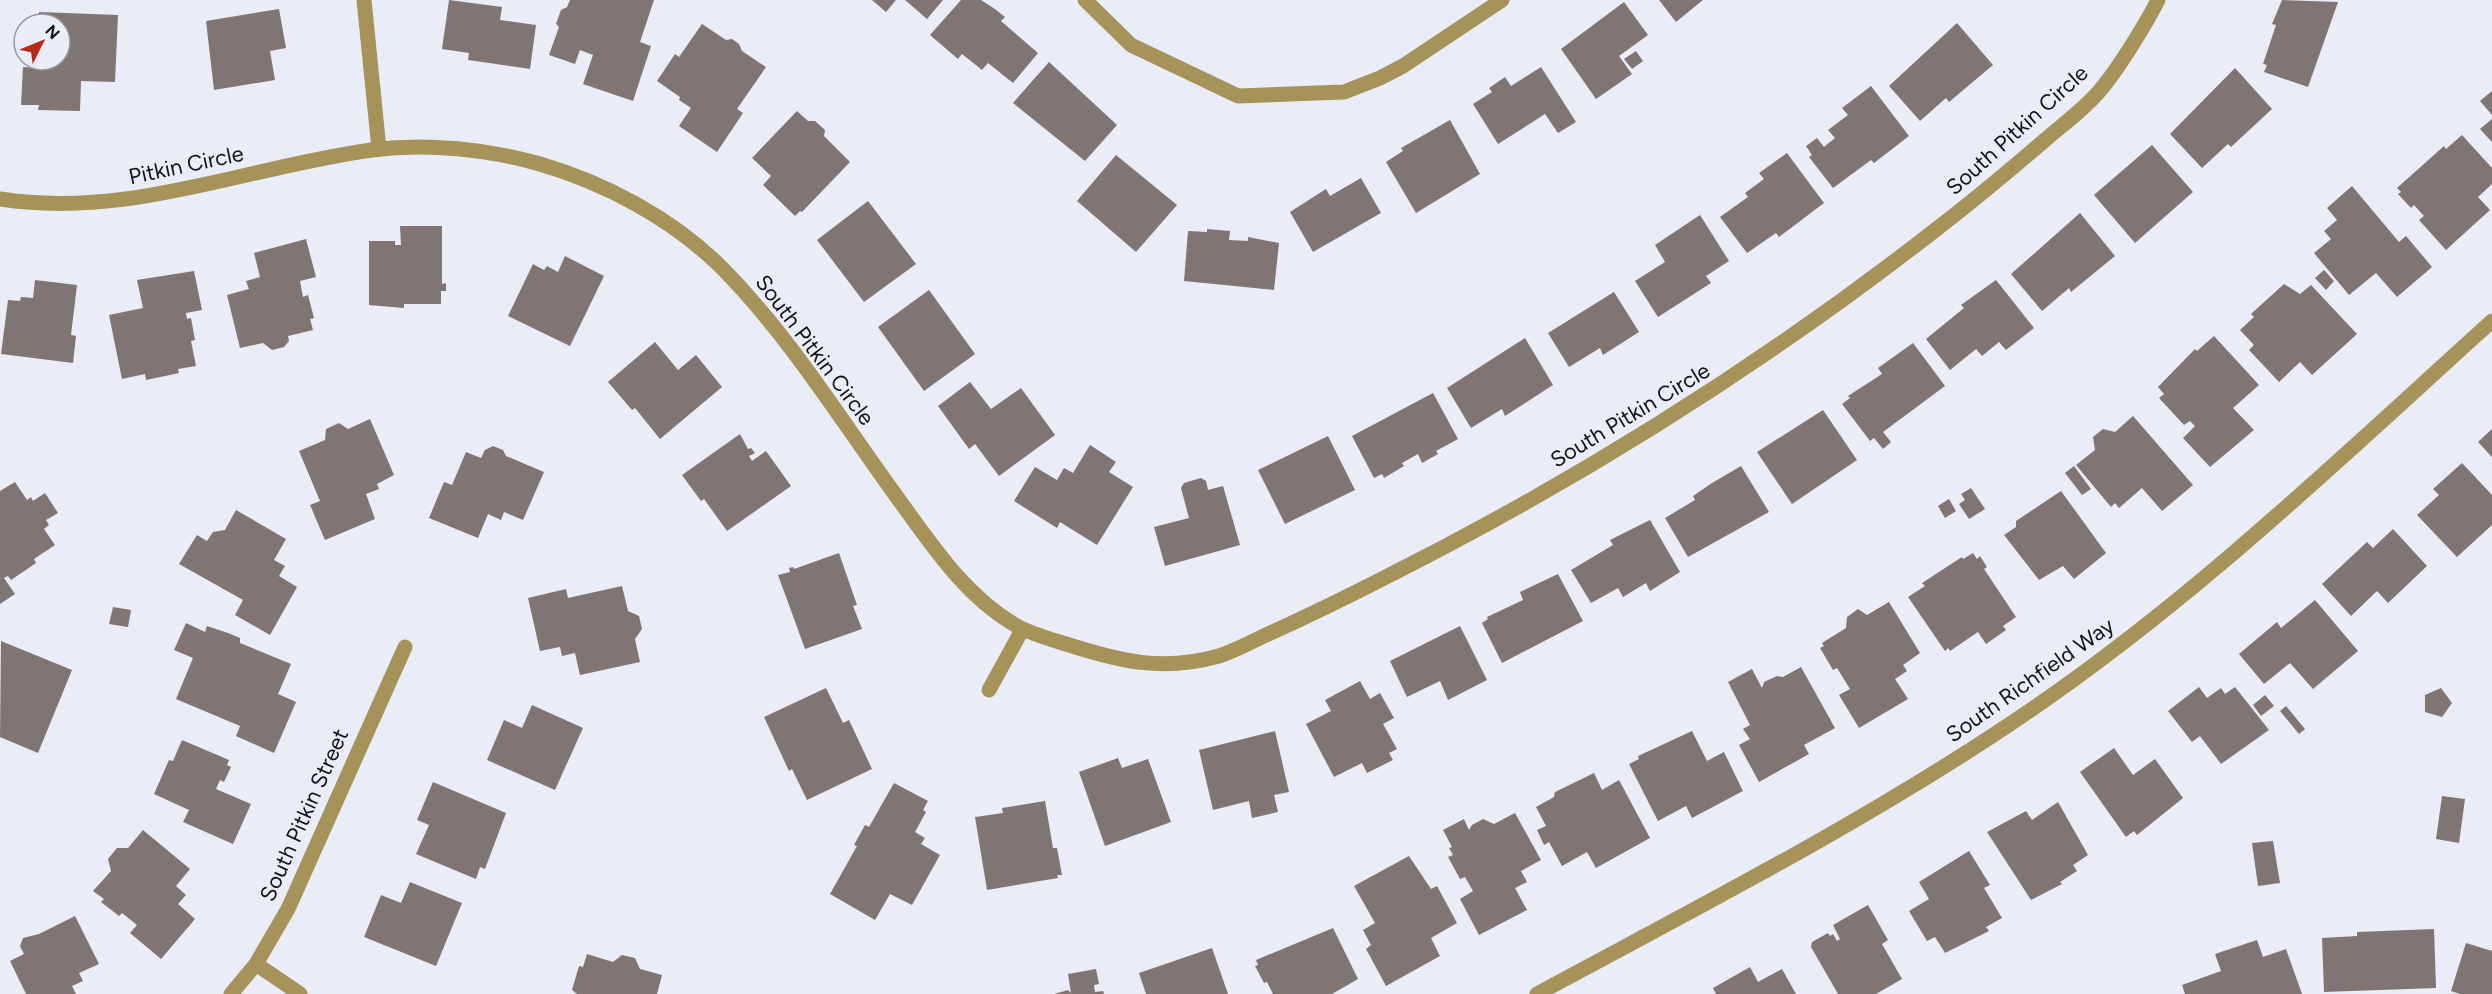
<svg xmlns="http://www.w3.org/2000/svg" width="2492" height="994" font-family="Figtree,sans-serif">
<rect width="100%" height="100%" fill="#eaecf7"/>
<g fill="#807572">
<polygon points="449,0 502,7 500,20 536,25 530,69 468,60 469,53 442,49"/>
<polygon points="570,0 654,0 640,42 651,46 633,101 583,84 593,55 580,50 575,64 549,55 559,27 556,24 561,10 567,7"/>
<polygon points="872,0 896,0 886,12"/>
<polygon points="905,0 943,0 927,19"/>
<polygon points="961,0 981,0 995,9 1005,17 1001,21 1038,53 1013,83 988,63 982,70 962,54 958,59 930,35"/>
<polygon points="1659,0 1703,0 1676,22"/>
<polygon points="2282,0 2338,2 2308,87 2264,72 2267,65 2263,64 2276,25 2272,24"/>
<polygon points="1624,2 1648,35 1619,56 1632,74 1596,99 1561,49"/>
<polygon points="279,9 286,48 270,51 275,80 214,90 206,21"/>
<polygon points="39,12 118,15 115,82 81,81 80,111 38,110 39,105 21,105 23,67 37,68 37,60 60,60 60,24 39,24"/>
<polygon points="1957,23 1993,65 1949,102 1946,98 1920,121 1889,86"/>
<polygon points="702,24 726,40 732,39 739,44 742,51 766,67 737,109 743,113 717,152 679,126 691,108 679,100 680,97 657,81 675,54 679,57"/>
<polygon points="1636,51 1643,61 1632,69 1624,59"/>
<polygon points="1049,62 1117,125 1085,161 1013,103"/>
<polygon points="1541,67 1576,122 1558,133 1545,114 1498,144 1473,104 1492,92 1489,88 1505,77 1511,86"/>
<polygon points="2235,68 2272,109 2231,147 2228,144 2202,168 2170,134"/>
<polygon points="1871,86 1909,136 1874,163 1871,160 1833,188 1809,157 1812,155 1806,146 1817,138 1824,147 1835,138 1828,130 1848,115 1842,108"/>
<polygon points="2492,91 2492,115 2480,101"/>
<polygon points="797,111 808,121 815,121 825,130 824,136 850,162 802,212 800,211 795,216 763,185 771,176 752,158"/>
<polygon points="2492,119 2492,142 2480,129"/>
<polygon points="1450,120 1480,174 1416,213 1386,162 1403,151 1401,148"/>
<polygon points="2462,135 2492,168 2492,184 2478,197 2490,210 2446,250 2419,220 2424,216 2414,205 2411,208 2398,194 2401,192 2397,188 2444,146 2446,149"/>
<polygon points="2152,145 2193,192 2135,243 2094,195"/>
<polygon points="1787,153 1824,203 1779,237 1776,233 1747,253 1720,217 1748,197 1745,193 1764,179 1759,173"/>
<polygon points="1116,155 1177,205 1136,252 1077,201"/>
<polygon points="1361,178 1381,213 1313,252 1290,212 1326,189 1330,196"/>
<polygon points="2352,186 2399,242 2406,236 2432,267 2397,297 2376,273 2349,295 2314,253 2331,239 2324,231 2337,220 2327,208"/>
<polygon points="868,201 916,264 864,302 817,240"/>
<polygon points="2080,213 2115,256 2071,292 2069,288 2042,311 2011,274"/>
<polygon points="1700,215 1729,261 1706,276 1711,283 1658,317 1635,281 1665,262 1655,245"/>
<polygon points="400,226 442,226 442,284 446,283 446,291 441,291 441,304 404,304 404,308 369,305 369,241 395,241 395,245 401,245"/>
<polygon points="1207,229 1230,231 1229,240 1248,241 1248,237 1279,243 1274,290 1184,281 1188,231 1207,232"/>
<polygon points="306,239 316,277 300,281 303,297 308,295 314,318 310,319 313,330 288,336 289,341 284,347 272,350 263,343 240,348 227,295 249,289 246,281 260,277 254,253"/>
<polygon points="565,256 604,276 570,346 508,316 533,264 544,270 547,266 558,272"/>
<polygon points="2324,270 2334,281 2326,290 2315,278"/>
<polygon points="194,271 202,310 186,313 187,319 191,318 195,340 191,341 196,366 178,369 179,373 146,380 145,374 122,379 109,315 143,308 137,280"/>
<polygon points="35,280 77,285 71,335 76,336 73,363 1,354 8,300 20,301 21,297 33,298"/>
<polygon points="1996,280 2034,328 2006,350 1999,342 1982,356 1976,349 1950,370 1926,339 1964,308 1961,305"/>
<polygon points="2284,284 2300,294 2311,285 2357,334 2312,375 2300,362 2279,382 2249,350 2254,345 2240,330 2254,317 2251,314"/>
<polygon points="929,290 975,354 924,391 878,327"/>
<polygon points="1614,292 1639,332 1603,355 1600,348 1569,367 1548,333"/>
<polygon points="2214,336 2259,385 2233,408 2254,430 2210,467 2183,438 2195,426 2190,421 2184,425 2159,398 2164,394 2158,387 2195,349 2197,351"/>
<polygon points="1525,338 1553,385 1505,416 1502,409 1471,428 1447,388"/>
<polygon points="655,342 678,370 696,355 722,387 660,439 635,408 632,410 608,382"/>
<polygon points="1913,343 1945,386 1883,432 1891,442 1883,449 1874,438 1870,441 1842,404 1850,398 1848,396 1882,374 1878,368"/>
<polygon points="970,382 991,409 1021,388 1055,435 999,476 975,444 969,449 938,406"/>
<polygon points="1433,393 1458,439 1436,451 1438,454 1422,463 1418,454 1402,463 1404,466 1384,478 1382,474 1374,478 1352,436"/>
<polygon points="1823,410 1857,460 1792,504 1757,452"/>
<polygon points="2133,416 2193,485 2162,511 2142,488 2119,508 2115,503 2111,507 2076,465 2095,450 2093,437 2103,429 2115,432"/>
<polygon points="370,419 394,475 377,484 379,489 366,494 375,519 325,540 310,505 320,501 299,451 325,440 326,429 339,423 348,429"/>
<polygon points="2492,429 2492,457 2478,442"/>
<polygon points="740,434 748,449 751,448 755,453 749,456 752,461 766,451 791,486 727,531 704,499 701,501 682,475"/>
<polygon points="1328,436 1355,490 1285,524 1258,470"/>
<polygon points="1090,445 1116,462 1109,472 1133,487 1097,545 1060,522 1057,528 1014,501 1035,467 1057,480 1064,468 1073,473"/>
<polygon points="493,446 503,450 506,456 544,472 523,520 504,512 501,520 488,514 478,538 429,518 444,482 452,485 466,452 481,458 485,450"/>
<polygon points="2462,463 2492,495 2492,525 2457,557 2417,515 2439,495 2433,489"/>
<polygon points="1741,466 1769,512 1688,557 1665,518 1695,500 1693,496 1712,483"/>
<polygon points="2074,466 2091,489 2082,495 2065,473"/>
<polygon points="1201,478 1206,481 1208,490 1223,486 1240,545 1165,566 1154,527 1189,518 1181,488 1184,483"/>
<polygon points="15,482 27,500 31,497 33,501 45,493 58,513 46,520 49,525 44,529 55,545 34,559 36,563 11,580 8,576 4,578 15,594 0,604 0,491"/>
<polygon points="1971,488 1985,509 1969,519 1959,504 1965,500 1961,494"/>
<polygon points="2061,491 2106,553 2074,579 2063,566 2039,580 2004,535 2016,527 2016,521"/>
<polygon points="1949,499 1956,511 1945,518 1938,506"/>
<polygon points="236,510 286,539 274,560 285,566 279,576 297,587 270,635 235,615 243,600 179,564 197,535 207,541 213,532 225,530"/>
<polygon points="1650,520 1680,572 1650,591 1646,583 1623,597 1618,588 1591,603 1571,570 1613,545 1610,540"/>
<polygon points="2393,529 2427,566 2388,603 2377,591 2351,616 2322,584 2367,542 2373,548"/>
<polygon points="839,553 857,605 853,606 862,629 805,649 778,575 790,572 789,568 793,567 794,569"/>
<polygon points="1973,553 1977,559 1980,556 1987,567 1984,569 2016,617 2003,626 2006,630 1986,644 1978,632 1950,651 1948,648 1945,651 1908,597 1925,586 1922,583 1962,557 1963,559"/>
<polygon points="1558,574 1583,621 1502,663 1482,623 1488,619 1487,617 1523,600 1520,592"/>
<polygon points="622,586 628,611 639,616 642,629 635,639 640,662 580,675 575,653 562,656 560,647 540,651 528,598 566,589 568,598"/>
<polygon points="2315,600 2358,651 2313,689 2290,663 2264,684 2239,654 2277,622 2281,628"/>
<polygon points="1889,602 1920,653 1903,665 1907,671 1895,679 1908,699 1859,728 1839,695 1850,689 1837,668 1833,670 1820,648 1824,646 1822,643 1846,628 1847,617 1858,609 1867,615"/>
<polygon points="113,607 131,610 128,627 109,624"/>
<polygon points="186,623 205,632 207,626 228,633 240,638 240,643 291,664 278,694 296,702 274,753 236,736 240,726 176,699 193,658 174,650"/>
<polygon points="1460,626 1487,680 1448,700 1440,681 1407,697 1390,661"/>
<polygon points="1,641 72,670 38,753 0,737"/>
<polygon points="1801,667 1835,728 1804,745 1809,754 1759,782 1739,745 1750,739 1743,729 1750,725 1728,682 1752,669 1762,688 1764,682 1777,676 1783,677"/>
<polygon points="1360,681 1370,699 1380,693 1394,718 1383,724 1397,749 1389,753 1393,760 1367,773 1362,763 1334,777 1306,724 1331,711 1325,700"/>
<polygon points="2199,687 2207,698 2221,688 2225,694 2235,687 2269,730 2221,764 2200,736 2192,742 2168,711"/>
<polygon points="826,688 843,723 849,720 872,769 807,800 792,769 789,771 764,717"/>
<polygon points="2441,688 2452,703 2442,717 2425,712 2425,695"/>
<polygon points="2265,695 2274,706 2261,716 2253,705"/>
<polygon points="532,705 583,728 555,790 487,760 504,720 522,728"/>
<polygon points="2286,706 2305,729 2299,734 2280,711"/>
<polygon points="1275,731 1289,792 1274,795 1278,812 1252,818 1249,801 1213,810 1199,750"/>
<polygon points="1692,731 1707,761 1724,752 1743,791 1692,818 1686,806 1658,821 1629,764 1639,759 1638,756"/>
<polygon points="182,740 229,760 227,765 231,767 224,782 220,780 216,789 251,804 233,844 183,822 189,810 154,794 169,760 173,761"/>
<polygon points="2114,748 2133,775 2155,759 2183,798 2137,835 2134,831 2126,837 2080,772"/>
<polygon points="1118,758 1122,768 1148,759 1171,822 1105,846 1079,772"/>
<polygon points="1594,773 1602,790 1619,780 1650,838 1596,868 1587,852 1562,866 1549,842 1544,845 1537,830 1546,826 1536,807 1554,797 1555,792"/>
<polygon points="433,782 506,813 485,869 480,867 476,879 416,854 429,825 417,820"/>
<polygon points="894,783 928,801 923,810 926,812 915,832 925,838 921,844 940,855 912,905 890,894 875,920 830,894 857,846 854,845 865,825 869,827"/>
<polygon points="2442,796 2465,799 2459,843 2436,839"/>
<polygon points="1045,801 1053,848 1057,848 1062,875 1057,875 1058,878 987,890 975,817 1003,813 1002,808"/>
<polygon points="2058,802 2088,855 2073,865 2077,871 2060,882 2062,884 2031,900 1987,832 2026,811 2032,820"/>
<polygon points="1515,813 1541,860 1521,871 1527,882 1515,888 1527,910 1479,935 1460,899 1473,891 1465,877 1460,879 1448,857 1453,855 1449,848 1452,847 1443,830 1464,819 1469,830 1472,825 1483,819 1494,824"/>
<polygon points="143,830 190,869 176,886 186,895 178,904 195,919 161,959 130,933 137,925 122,913 119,916 101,902 104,899 93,891 111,871 108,859 117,848 128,848"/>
<polygon points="2273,841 2280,883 2258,886 2252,843"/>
<polygon points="1969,851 1990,885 1984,888 2002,918 1986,927 1989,931 1945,953 1935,937 1927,941 1909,911 1929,899 1919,882"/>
<polygon points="1409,856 1431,889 1437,886 1457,923 1431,938 1440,956 1386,986 1366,949 1371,945 1363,930 1375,923 1354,886"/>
<polygon points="410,882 462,903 436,966 364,937 381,895 401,903"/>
<polygon points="1868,905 1888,940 1882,944 1902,979 1876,994 1838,994 1811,947 1812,942 1828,933 1830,936 1833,934 1837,941 1840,939 1833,925"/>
<polygon points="75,916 99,964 79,973 83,981 72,986 76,994 26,994 10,961 24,954 20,946 23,938 39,934"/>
<polygon points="1333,928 1358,979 1332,994 1273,994 1267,982 1264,983 1255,966 1258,965 1256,960"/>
<polygon points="2434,929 2436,988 2324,992 2322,938 2357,936 2357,932"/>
<polygon points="2257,940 2263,957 2286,949 2302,994 2185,994 2182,985 2221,971 2215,954"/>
<polygon points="2466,943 2492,951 2492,994 2460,994 2451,991"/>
<polygon points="1212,948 1228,994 1146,994 1139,973"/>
<polygon points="587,954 613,962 622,955 635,958 640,969 662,975 657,994 577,994 572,990 579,966 583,967"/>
<polygon points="1750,967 1758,982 1782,969 1796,994 1716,994 1713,988"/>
<polygon points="1096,969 1099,984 1094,985 1095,992 1103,991 1104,994 1054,994 1068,990 1071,993 1068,974"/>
</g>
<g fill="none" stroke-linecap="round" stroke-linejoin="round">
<g stroke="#a6935a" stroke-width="15">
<polyline points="364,0 379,149"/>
<polyline points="1085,0 1131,45 1238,96 1344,92 1380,78 1403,66 1502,0"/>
<path d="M0 199C129 219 246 167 372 150 427 143 488 149 540 164 605 183 671 218 720 266 787 333 839 417 894 493 930 542 963 595 1017 626 1032 634 1050 639 1066 644 1119 661 1162 672 1219 656 1235 651 1251 642 1266 635 1306 617 1345 598 1384 578 1579 480 1762 365 1934 231 1972 202 2009 171 2045 140 2061 126 2079 113 2094 97 2113 78 2146 24 2158 0"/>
<polyline points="989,690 1022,630"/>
<polyline points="256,964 300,994"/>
<polyline points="231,994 256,964 288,909 405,647"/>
<path d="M1537 994C1698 907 1861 824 2013 722 2187 606 2337 461 2492 321"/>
</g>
</g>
<g text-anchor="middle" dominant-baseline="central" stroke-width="4.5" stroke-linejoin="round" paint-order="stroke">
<g font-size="22" fill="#131417" stroke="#eaecf7">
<text transform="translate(2017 130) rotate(-42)">South Pitkin Circle</text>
<text transform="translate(186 165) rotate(-12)">Pitkin Circle</text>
<text transform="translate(815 350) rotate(53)">South Pitkin Circle</text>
<text transform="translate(1630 415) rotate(-31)">South Pitkin Circle</text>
<text transform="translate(2030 680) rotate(-35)">South Richfield Way</text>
<text transform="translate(304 815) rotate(-66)">South Pitkin Street</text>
</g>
</g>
<g transform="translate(42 42) rotate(47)"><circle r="28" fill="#eaecf7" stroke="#94969d" stroke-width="1.5"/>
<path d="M0-4.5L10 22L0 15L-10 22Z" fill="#b62817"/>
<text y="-9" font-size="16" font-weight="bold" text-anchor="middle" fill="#131417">N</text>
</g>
</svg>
